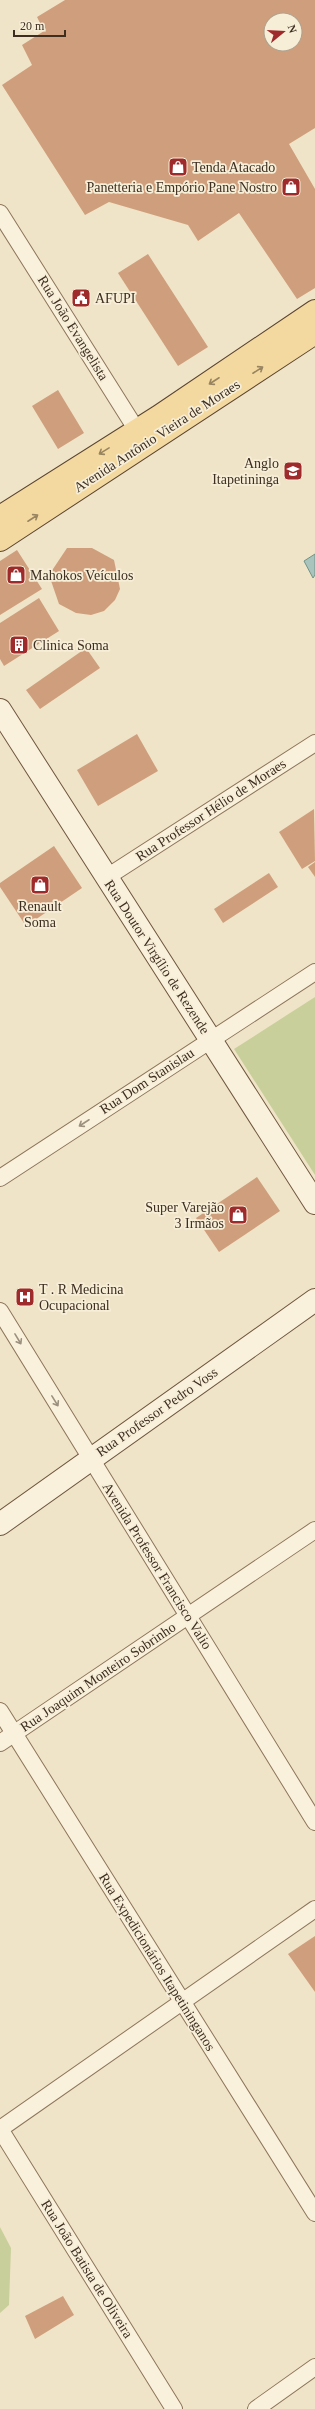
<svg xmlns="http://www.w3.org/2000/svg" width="315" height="2409" font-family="Georgia,serif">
<rect width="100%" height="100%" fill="#f0e4c8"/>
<g fill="#c9cf9b">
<polygon points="315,997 315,1175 234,1049"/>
<polygon points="0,2227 11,2248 9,2305 0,2313"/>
</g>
<polygon fill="#a9c4bc" stroke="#6f938a" points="315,554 315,575 313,578 304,561"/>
<g fill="#cf9f7d" fill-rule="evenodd">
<path d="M65 0H315V128L289 144 315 189V288L297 299 239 213 198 241 188 225 109 202 85 215 2 85 32 65 22 45 44 31 37 17ZM271 20H295V44H271Z"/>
<polygon points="148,254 208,347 178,366 118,273"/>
<polygon points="58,390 84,433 58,449 32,406"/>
<polygon points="67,548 92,548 114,560 120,589 115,600 104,611 91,615 76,613 59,604 49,575"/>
<polygon points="17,550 42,589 0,615 0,561"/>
<polygon points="39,598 59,631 4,666 0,659 0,623"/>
<polygon points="86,648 100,668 40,709 26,690"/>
<polygon points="137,734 158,771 98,806 77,770"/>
<polygon points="314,809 315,861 302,869 279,832"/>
<polygon points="54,846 82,888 26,926 0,887 0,883"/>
<polygon points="315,862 315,877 308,867"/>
<polygon points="269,873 278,887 223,923 214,909"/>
<polygon points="257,1177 280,1211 219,1252 196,1218"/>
<polygon points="315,1936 315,1992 288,1954"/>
<polygon points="63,2296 74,2315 35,2339 25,2316"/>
</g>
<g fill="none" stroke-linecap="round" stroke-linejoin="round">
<g stroke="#8d765c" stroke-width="18">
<g id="minor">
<polyline points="0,213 143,440"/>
<polyline points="107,877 315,743"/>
<polyline points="0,1178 315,972"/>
<polyline points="0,1311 315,1822"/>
<polyline points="0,1711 315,2213"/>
<polyline points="0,1743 315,1530"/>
<polyline points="0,2129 315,1909"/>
<polyline points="0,2129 174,2409"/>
<polyline points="256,2409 315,2367"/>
</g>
</g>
<g stroke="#6f573f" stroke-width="24">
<g id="secondary">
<polyline points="0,710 315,1203"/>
<polyline points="0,1524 315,1300"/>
</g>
</g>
<g stroke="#5b4430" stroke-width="24">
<g id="primary">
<polyline points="0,517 158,417 315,311"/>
<polyline points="0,540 315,333"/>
</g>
</g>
<use href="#minor" stroke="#faf1dc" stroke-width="16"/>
<use href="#secondary" stroke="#faf1dc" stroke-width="22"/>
<use href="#primary" stroke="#f3d9a0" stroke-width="22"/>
</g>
<defs><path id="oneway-shaft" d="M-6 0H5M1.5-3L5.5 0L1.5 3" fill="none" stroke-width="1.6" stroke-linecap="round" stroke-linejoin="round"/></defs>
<g stroke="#988460">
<use href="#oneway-shaft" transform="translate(258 370) rotate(-33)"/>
<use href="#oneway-shaft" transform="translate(214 381) rotate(147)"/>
<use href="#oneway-shaft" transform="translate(104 451) rotate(148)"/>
<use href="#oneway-shaft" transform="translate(33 518) rotate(-33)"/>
</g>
<g stroke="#9c907e">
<use href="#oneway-shaft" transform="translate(84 1123) rotate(147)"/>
<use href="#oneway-shaft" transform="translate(18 1339) rotate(59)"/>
<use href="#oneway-shaft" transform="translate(55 1401) rotate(58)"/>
</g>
<defs>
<g id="shop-square" transform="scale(1)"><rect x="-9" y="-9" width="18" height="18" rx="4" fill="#9e2a2b" stroke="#f7eed8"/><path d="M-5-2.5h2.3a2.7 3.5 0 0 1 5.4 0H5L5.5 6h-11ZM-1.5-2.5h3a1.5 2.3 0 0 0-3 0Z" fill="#fff"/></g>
<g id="civic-square" transform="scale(1)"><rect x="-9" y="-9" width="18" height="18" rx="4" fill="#9e2a2b" stroke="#f7eed8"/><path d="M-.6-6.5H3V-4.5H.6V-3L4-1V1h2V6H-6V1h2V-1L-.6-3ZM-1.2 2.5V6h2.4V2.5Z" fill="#fff"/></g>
<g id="school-square" transform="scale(1)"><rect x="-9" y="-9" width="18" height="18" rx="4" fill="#9e2a2b" stroke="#f7eed8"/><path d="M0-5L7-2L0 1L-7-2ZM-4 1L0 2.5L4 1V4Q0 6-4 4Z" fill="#fff"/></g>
<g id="building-square" transform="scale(1)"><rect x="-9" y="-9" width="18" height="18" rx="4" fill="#9e2a2b" stroke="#f7eed8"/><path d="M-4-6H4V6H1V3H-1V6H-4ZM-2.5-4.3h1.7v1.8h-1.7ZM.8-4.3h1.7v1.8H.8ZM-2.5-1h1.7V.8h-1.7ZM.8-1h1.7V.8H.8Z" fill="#fff"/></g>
<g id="hospital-square" transform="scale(1)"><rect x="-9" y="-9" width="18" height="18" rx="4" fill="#9e2a2b" stroke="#f7eed8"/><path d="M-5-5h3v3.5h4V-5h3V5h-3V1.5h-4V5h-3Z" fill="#fff"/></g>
</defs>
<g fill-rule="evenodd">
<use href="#shop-square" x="178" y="167"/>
<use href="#shop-square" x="291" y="187"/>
<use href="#civic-square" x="81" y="298"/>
<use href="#school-square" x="293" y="471"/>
<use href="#shop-square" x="16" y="575"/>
<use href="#building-square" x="19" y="645"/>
<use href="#shop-square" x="40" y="885"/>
<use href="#shop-square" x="238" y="1215"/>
<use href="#hospital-square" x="25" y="1297"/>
</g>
<g text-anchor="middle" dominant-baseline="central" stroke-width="3.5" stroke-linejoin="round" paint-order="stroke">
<g font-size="14" fill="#3d2e20" stroke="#f7eed8" text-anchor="start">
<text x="192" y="167">Tenda Atacado</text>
<text x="277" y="187" text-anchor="end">Panetteria e Empório Pane Nostro</text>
<text x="95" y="298">AFUPI</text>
<text x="279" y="463" text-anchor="end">Anglo<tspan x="279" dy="16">Itapetininga</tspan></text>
<text x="30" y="575">Mahokos Veículos</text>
<text x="33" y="645">Clinica Soma</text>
<text x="40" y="906" text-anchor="middle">Renault<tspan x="40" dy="16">Soma</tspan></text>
<text x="224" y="1207" text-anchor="end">Super Varejão<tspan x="224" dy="16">3 Irmãos</tspan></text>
<text x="39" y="1289">T . R Medicina<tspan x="39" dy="16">Ocupacional</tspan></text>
</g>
<g font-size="14" fill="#3d2e20" stroke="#f7eed8">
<text transform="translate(73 328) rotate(58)">Rua João Evangelista</text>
<text transform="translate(157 436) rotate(-33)">Avenida Antônio Vieira de Moraes</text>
<text transform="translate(211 810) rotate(-33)">Rua Professor Hélio de Moraes</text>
<text transform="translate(157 957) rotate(57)">Rua Doutor Virgílio de Rezende</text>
<text transform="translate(147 1081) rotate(-33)">Rua Dom Stanislau</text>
<text transform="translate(157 1412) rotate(-35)">Rua Professor Pedro Voss</text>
<text transform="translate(157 1566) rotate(58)">Avenida Professor Francisco Valio</text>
<text transform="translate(98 1677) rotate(-34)">Rua Joaquim Monteiro Sobrinho</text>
<text transform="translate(157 1962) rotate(58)">Rua Expedicionários Itapetininganos</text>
<text transform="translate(87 2269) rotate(58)">Rua João Batista de Oliveira</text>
</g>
</g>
<g transform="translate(283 32) rotate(72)"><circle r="19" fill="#f7eed8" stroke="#ada18e"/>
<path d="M0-3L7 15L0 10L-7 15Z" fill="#9e2a2b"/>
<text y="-6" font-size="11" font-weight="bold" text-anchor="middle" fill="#3d2e20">N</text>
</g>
<path d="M14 30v6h51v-6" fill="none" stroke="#3d2e20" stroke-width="2"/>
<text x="20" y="30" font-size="12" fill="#3d2e20" stroke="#f7eed8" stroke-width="3" paint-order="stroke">20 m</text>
</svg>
